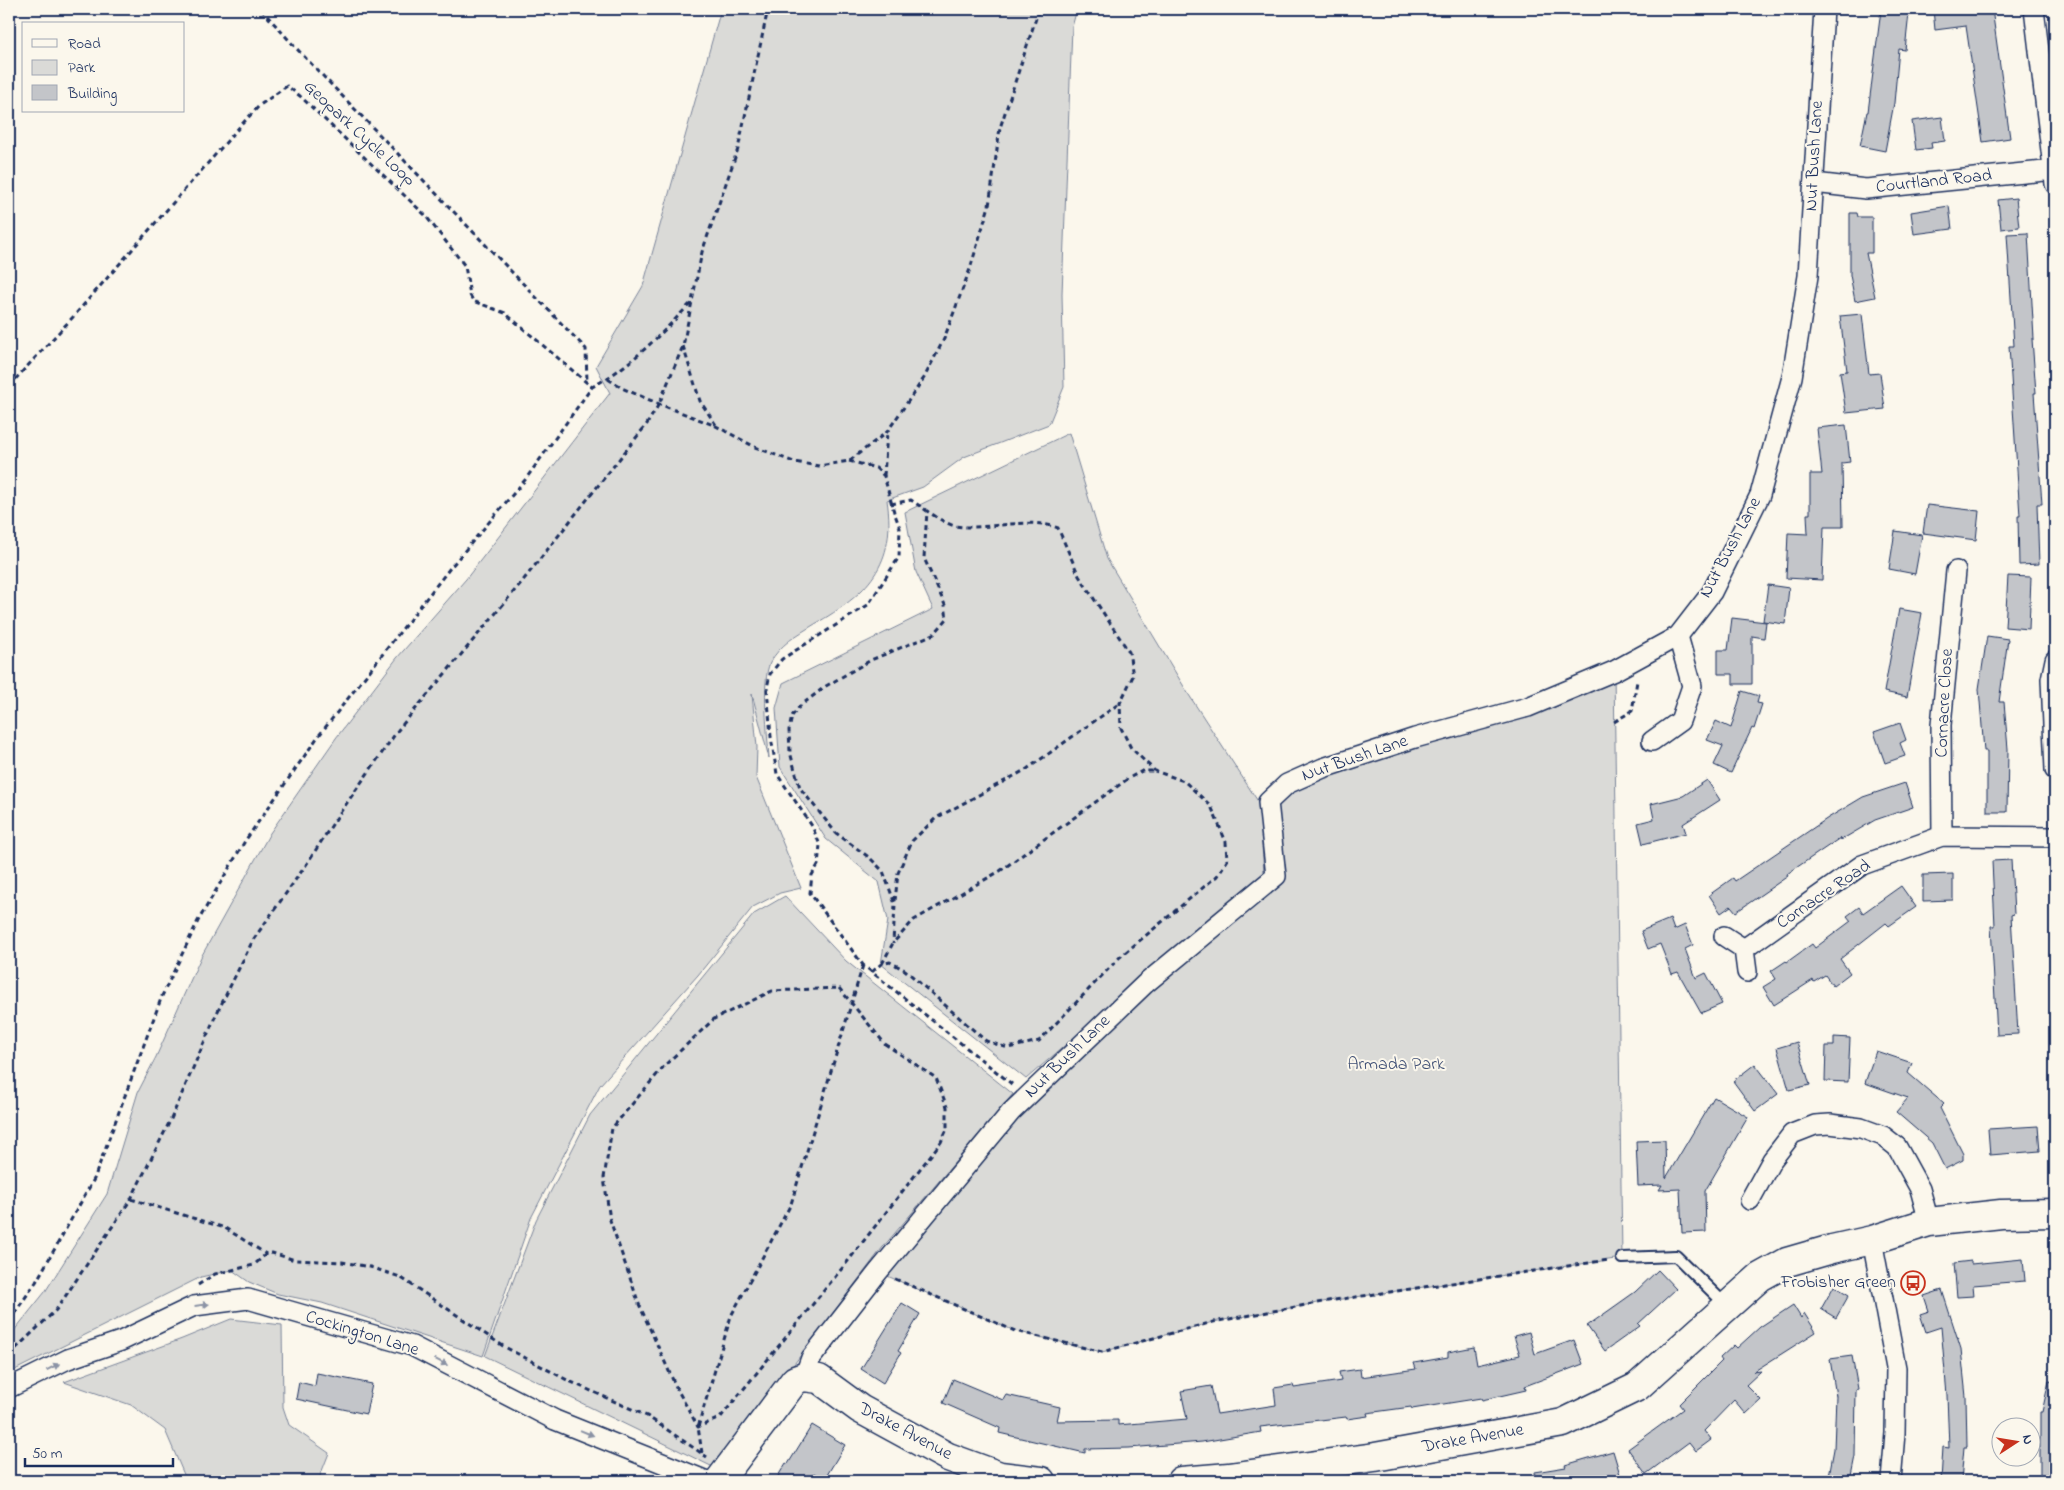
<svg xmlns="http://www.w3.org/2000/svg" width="2064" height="1490" font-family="'Indie Flower',sans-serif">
<rect width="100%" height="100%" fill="#fbf7ec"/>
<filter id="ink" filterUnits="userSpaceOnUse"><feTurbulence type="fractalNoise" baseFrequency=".02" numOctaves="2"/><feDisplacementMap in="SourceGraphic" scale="10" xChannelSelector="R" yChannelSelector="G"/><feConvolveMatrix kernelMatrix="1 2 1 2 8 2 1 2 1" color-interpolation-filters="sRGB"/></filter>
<g filter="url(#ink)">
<g fill="#dadad7" stroke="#7a849a">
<path d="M721 9H1077L1072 27 1062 294 1064 387 1049 424 964 457 923 487 887 500C897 565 867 594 815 624 797 635 780 644 770 663 761 681 768 737 769 758L752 694 757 747 756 777 801 888 780 893 753 907 698 975 600 1085 531 1218 483 1356 322 1303 278 1294 249 1282 232 1270 201 1277 9 1373V1337L45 1292 107 1194 138 1092 156 1057 201 957 270 833 336 738 397 658 466 579 610 393 596 366 643 286Z"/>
<polygon points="1069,433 1107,559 1189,695 1259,803 1264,874 1026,1079 881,964 888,920 879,882 826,839 780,767 776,708 783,683 933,609 916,572 905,512"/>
<polygon points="1614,671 1622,1258 1328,1301 1213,1322 1102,1352 1015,1331 878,1272 1011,1112 1276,876 1268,802 1287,784"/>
<polygon points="785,896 846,961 1013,1094 883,1247 715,1468 485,1356 536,1220 590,1115 754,914"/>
<polygon points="231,1319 282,1325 283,1407 289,1425 329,1453 318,1481 185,1481 185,1477 165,1430 131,1405 64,1382 182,1339"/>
</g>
<g fill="#c3c5c9" stroke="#1b2f5e">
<polygon points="1933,9 1992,9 2010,138 1983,142 1966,26 1935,30"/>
<polygon points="1881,10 1909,13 1905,50 1899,49 1894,103 1885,151 1860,146 1867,112 1868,112"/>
<polygon points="1942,117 1945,141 1931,143 1932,148 1916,150 1912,121"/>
<polygon points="2016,198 2019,227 2001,229 1998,200"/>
<polygon points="1949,206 1952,229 1914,234 1911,212"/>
<polygon points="1850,213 1857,213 1858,217 1872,217 1872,253 1866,253 1875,297 1855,301 1850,275"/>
<polygon points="2028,233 2034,339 2032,339 2036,393 2034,393 2042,504 2037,504 2039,564 2019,565 2018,516 2020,516 2009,346 2014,346 2007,234"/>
<polygon points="1862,314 1869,374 1880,373 1885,409 1846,413 1840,372 1847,371 1840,316"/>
<polygon points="1846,425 1850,462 1842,463 1843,527 1824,527 1822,580 1786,578 1788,533 1808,534 1807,514 1810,514 1810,474 1822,474 1817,428"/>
<polygon points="1927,505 1979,511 1976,540 1923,533"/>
<polygon points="1895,531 1922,535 1915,574 1889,569"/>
<polygon points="2008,576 2031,577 2029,629 2005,627"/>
<polygon points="1768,585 1789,588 1785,624 1763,621"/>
<polygon points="1899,609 1922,613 1907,697 1884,692"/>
<polygon points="1732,618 1766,622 1764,638 1752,636 1752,684 1733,684 1733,674 1718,674 1718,650 1728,650"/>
<polygon points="1987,636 2008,639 1999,702 2004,702 2008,749 2007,812 1987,812 1987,751 1984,751 1979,689"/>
<polygon points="1742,691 1759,696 1757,703 1762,704 1754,729 1752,728 1731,773 1714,765 1723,746 1707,740 1716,721 1731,728"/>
<polygon points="1900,723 1906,740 1900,743 1905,756 1885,763 1874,732"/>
<polygon points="1707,780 1720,800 1683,824 1686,833 1643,844 1638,823 1654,819 1651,804 1683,796"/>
<polygon points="1905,783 1913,807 1875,820 1841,840 1840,838 1787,874 1788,876 1736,912 1731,906 1721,913 1709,895 1733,878 1735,881 1828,818 1863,797"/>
<polygon points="2011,860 2014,914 2011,915 2018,1034 1997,1035 1991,926 1995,926 1992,861"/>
<polygon points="1953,874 1953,900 1923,901 1923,875"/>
<polygon points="1901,886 1916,907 1889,926 1886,923 1840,959 1850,973 1833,986 1825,975 1814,982 1813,980 1774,1005 1763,987 1776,979 1771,971 1786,961 1787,962 1812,944 1815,948 1851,921 1847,916 1859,907 1863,913"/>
<polygon points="1670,919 1674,930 1685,925 1693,945 1685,949 1696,978 1706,973 1722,1004 1701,1013 1678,972 1672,974 1660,944 1648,949 1641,931"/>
<polygon points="1834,1037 1850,1038 1848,1082 1825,1081 1826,1046 1834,1046"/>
<polygon points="1797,1042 1810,1085 1789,1090 1777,1048"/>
<polygon points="1876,1051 1912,1063 1908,1073 1944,1104 1940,1108 1963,1154 1963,1160 1945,1169 1932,1143 1896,1112 1908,1098 1865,1083"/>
<polygon points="1755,1064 1778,1094 1755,1111 1733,1081"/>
<polygon points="1714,1097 1748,1117 1705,1191 1706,1232 1682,1233 1680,1189 1659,1190 1662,1185 1638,1186 1636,1141 1665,1140 1666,1178"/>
<polygon points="2038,1126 2040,1151 1990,1155 1988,1129"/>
<polygon points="2023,1259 2025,1281 1973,1285 1974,1296 1957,1297 1954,1263 1971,1261 1971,1264"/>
<polygon points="1658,1270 1676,1289 1638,1324 1640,1326 1605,1351 1587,1326 1635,1292"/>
<polygon points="1834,1286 1849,1295 1836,1318 1821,1309"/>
<polygon points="1942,1290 1961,1349 1966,1397 1967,1447 1964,1447 1961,1481 1941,1481 1943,1447 1949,1448 1947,1395 1941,1327 1926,1332 1920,1314 1929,1311 1924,1296"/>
<polygon points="902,1303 920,1314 898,1351 901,1353 883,1383 861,1369"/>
<polygon points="1793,1305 1801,1318 1804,1313 1816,1332 1753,1372 1761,1371 1746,1385 1761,1400 1746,1414 1734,1400 1704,1431 1711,1440 1696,1451 1689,1442 1646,1474 1628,1449 1683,1409 1679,1404 1722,1361 1720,1358 1734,1345 1737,1348 1760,1327"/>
<polygon points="1529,1332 1535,1354 1574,1340 1583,1364 1525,1386 1526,1390 1482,1400 1481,1398 1412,1409 1411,1407 1367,1413 1368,1416 1347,1419 1346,1417 1260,1427 1261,1432 1202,1442 1129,1448 1085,1449 1085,1453 999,1433 1000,1428 943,1403 953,1379 1003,1400 1006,1395 1060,1407 1057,1421 1118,1420 1118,1425 1187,1419 1181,1391 1211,1386 1217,1414 1276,1405 1274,1388 1293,1385 1294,1388 1341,1381 1339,1372 1360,1369 1361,1377 1416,1369 1414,1363 1448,1357 1448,1352 1474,1347 1477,1365 1520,1355 1514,1336"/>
<polygon points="1852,1356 1858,1389 1856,1390 1855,1456 1850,1481 1828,1481 1834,1449 1836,1396 1830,1359"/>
<polygon points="317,1373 372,1384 366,1414 296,1399 299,1382 315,1386"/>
<polygon points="2049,1381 2055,1382 2055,1481 2040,1481 2040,1412 2042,1412"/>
<polygon points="812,1425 845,1445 824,1480 814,1473 811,1478 816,1481 775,1481 786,1463 788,1464"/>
<polygon points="1613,1451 1622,1481 1536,1481 1535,1472 1566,1467 1565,1465"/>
</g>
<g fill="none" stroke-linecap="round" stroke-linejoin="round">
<g stroke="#1b2f5e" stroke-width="14">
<polyline id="lane" points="1622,1258 1676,1256 1727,1306"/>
</g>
<g stroke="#1b2f5e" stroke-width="22">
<g id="street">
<polyline points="2034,9 2055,184"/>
<polyline points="1814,183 1866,189 2054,170"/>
<polyline points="2055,660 2051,679 2055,770"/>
<polyline points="1652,741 1680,721 1692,686 1678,636"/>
<polyline points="1942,836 1941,725 1956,571"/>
<polyline points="1724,936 1744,949"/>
<polyline points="1747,972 1744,949 1862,865 1942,836 2055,837"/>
<polyline points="1750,1200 1772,1160 1792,1134 1815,1125 1830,1124 1861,1128 1883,1136 1897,1147 1920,1189 1929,1222"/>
<polyline points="1872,1240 1896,1368 1895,1433 1891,1481"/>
<polyline points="804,1377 811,1358 878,1272 1011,1112 1145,984 1276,876 1268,802 1287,784 1323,768 1415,738 1528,707 1614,671 1678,636 1712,592 1760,495 1792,377 1808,276 1824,9"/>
<polyline points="9,1388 68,1359 121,1341 194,1306 248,1299 412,1346 555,1420 707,1481"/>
</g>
</g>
<g stroke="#1b2f5e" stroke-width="31">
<g id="secondary">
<polyline points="719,1481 795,1380 804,1377 819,1379 860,1409 948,1457 1000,1476 1041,1481"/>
<polyline points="1181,1481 1229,1477 1375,1457 1563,1423 1637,1387 1760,1277 1787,1262 1832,1249 1872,1240 1929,1222 2001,1214 2055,1213"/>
</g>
</g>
<g stroke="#1b2f5e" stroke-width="3" stroke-dasharray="5 4" stroke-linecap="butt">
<polyline points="261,9 296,48 586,349 587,382"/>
<polyline points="683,346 700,401 716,425"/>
<polyline points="608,379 622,388 659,404 716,426 755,447 794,462 819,466 849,461 887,432 924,378 944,339 970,269 989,206 1000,128 1039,9"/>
<polyline points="9,386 73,317 243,123 260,105 287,86 300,96 425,215 465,266 470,295 473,301 505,313 592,387"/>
<polyline points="849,461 876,468 884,476 894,512 900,528 899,557 868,605 782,659 770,674 767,688 771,737 777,774 812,826 820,845 818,865 812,875 810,893 863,965 1013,1085"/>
<polyline points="884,476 887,432"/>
<polyline points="891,504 911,500 927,511 924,558 945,605 947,619 934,634 871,660 826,686 800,706 792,716 789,730 790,752 800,788 836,833 870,858 883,871 895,904 893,943"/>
<polyline points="1614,722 1632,711 1637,681"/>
<polyline points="895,901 898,873 912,841 936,818 1027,769 1120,703"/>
<polyline points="882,964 893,943 914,920 1000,871 1129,778 1142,771 1155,771"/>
<path d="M872 972 881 964 890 962 905 970 986 1041 1008 1048 1039 1041 1120 957 1217 876 1227 861 1226 842 1211 806 1184 781 1155 771 1131 748 1121 728 1120 703 1133 676 1129 652 1079 576 1058 528C1026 516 989 531 955 526 946 524 935 516 927 511"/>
<polygon points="839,988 885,1044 936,1078 947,1107 947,1129 941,1142 848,1261 720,1418 698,1427 676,1387 639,1304 610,1220 604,1178 612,1128 665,1065 714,1019 772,991"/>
<polyline points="131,1199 225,1228 266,1254"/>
<polyline points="895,1279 1015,1331 1102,1352 1213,1322 1328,1301 1609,1260"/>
<polyline points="198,1285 215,1274 254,1265 266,1254 272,1253 295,1260 342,1262 370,1267 400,1277 503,1346 569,1381 647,1416 707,1457"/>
<path d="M9 1321 36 1282 94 1179 162 996 198 921 245 841 317 738 450 568 525 480 592 387C631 366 660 335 690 304"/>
<polyline points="9,1355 56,1310 131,1199 171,1119 215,1017 253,940 306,865 337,817 398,730 521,583 647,424 659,404 683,346 702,252 738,149 768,9"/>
<polyline points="702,1453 698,1427 731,1316 791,1204 863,965"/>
</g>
<use href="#lane" stroke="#fbf7ec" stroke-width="10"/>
<use href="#street" stroke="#fbf7ec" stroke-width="19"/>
<use href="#secondary" stroke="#fbf7ec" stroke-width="28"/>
</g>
<defs><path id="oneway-solid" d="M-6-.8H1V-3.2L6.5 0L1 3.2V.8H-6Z" transform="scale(1.25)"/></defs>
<g fill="#8b93a5">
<use href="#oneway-solid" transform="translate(202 1305) rotate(-7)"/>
<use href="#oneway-solid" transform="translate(441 1362) rotate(27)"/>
<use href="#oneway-solid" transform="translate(53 1367) rotate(-26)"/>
<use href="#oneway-solid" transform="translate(587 1433) rotate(22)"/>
</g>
</g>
<defs>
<g id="bus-ring" transform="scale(1.25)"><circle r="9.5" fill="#fbf7ec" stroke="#c8321e" stroke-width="1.5"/><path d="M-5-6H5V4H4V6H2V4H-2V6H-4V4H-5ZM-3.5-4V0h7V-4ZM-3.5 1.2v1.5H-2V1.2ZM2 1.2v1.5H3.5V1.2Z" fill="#c8321e"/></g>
</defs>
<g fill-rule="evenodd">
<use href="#bus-ring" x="1913" y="1283"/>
</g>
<g text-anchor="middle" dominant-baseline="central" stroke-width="4" stroke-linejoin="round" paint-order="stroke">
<g font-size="18" fill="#1b2f5e" stroke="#fbf7ec">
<text transform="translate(359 134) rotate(43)">Geopark Cycle Loop</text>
<text transform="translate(1815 156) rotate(-87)">Nut Bush Lane</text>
<text transform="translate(1934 182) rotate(-6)">Courtland Road</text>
<text transform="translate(1731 548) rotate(-62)">Nut Bush Lane</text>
<text transform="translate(1945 703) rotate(-87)">Cornacre Close</text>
<text transform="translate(1355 759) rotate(-19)">Nut Bush Lane</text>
<text transform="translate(1824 895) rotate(-34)">Cornacre Road</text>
<text transform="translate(1068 1057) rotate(-44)">Nut Bush Lane</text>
<text transform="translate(362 1334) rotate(17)">Cockington Lane</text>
<text transform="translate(905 1432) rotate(28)">Drake Avenue</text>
<text transform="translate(1473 1439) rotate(-10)">Drake Avenue</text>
</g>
<g font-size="18" fill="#415176" stroke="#fbf7ec">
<text x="1396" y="1065">Armada Park</text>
</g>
<g font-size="18" fill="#1b2f5e" stroke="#fbf7ec" text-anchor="end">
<text x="1896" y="1283">Frobisher Green</text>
</g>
</g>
<rect width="2064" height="1490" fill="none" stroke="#fbf7ec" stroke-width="30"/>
<rect x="15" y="15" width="2034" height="1460" fill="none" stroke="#1b2f5e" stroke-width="2" filter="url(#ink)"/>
<rect x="22" y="22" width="162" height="90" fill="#fbf7ec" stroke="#a1a7b3"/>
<rect x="32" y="39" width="25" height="8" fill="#fbf7ec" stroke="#a1a7b3"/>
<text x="68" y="48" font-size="15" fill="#1b2f5e">Road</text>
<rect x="32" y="60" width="25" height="15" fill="#dadad7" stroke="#a1a7b3"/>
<text x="68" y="72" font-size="15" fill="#1b2f5e">Park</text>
<rect x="32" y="85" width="25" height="15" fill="#c3c5c9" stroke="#a1a7b3"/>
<text x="68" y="98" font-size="15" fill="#1b2f5e">Building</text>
<g transform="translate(2016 1442) rotate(78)"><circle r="24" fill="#fbf7ec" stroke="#a1a7b3"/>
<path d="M0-4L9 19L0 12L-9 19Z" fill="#c8321e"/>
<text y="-8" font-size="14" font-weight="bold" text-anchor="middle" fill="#1b2f5e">N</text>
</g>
<path d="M25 1458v8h148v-8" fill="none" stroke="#1b2f5e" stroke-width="2.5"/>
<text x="32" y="1458" font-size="15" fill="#1b2f5e" stroke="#fbf7ec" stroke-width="4" paint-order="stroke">50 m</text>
</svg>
